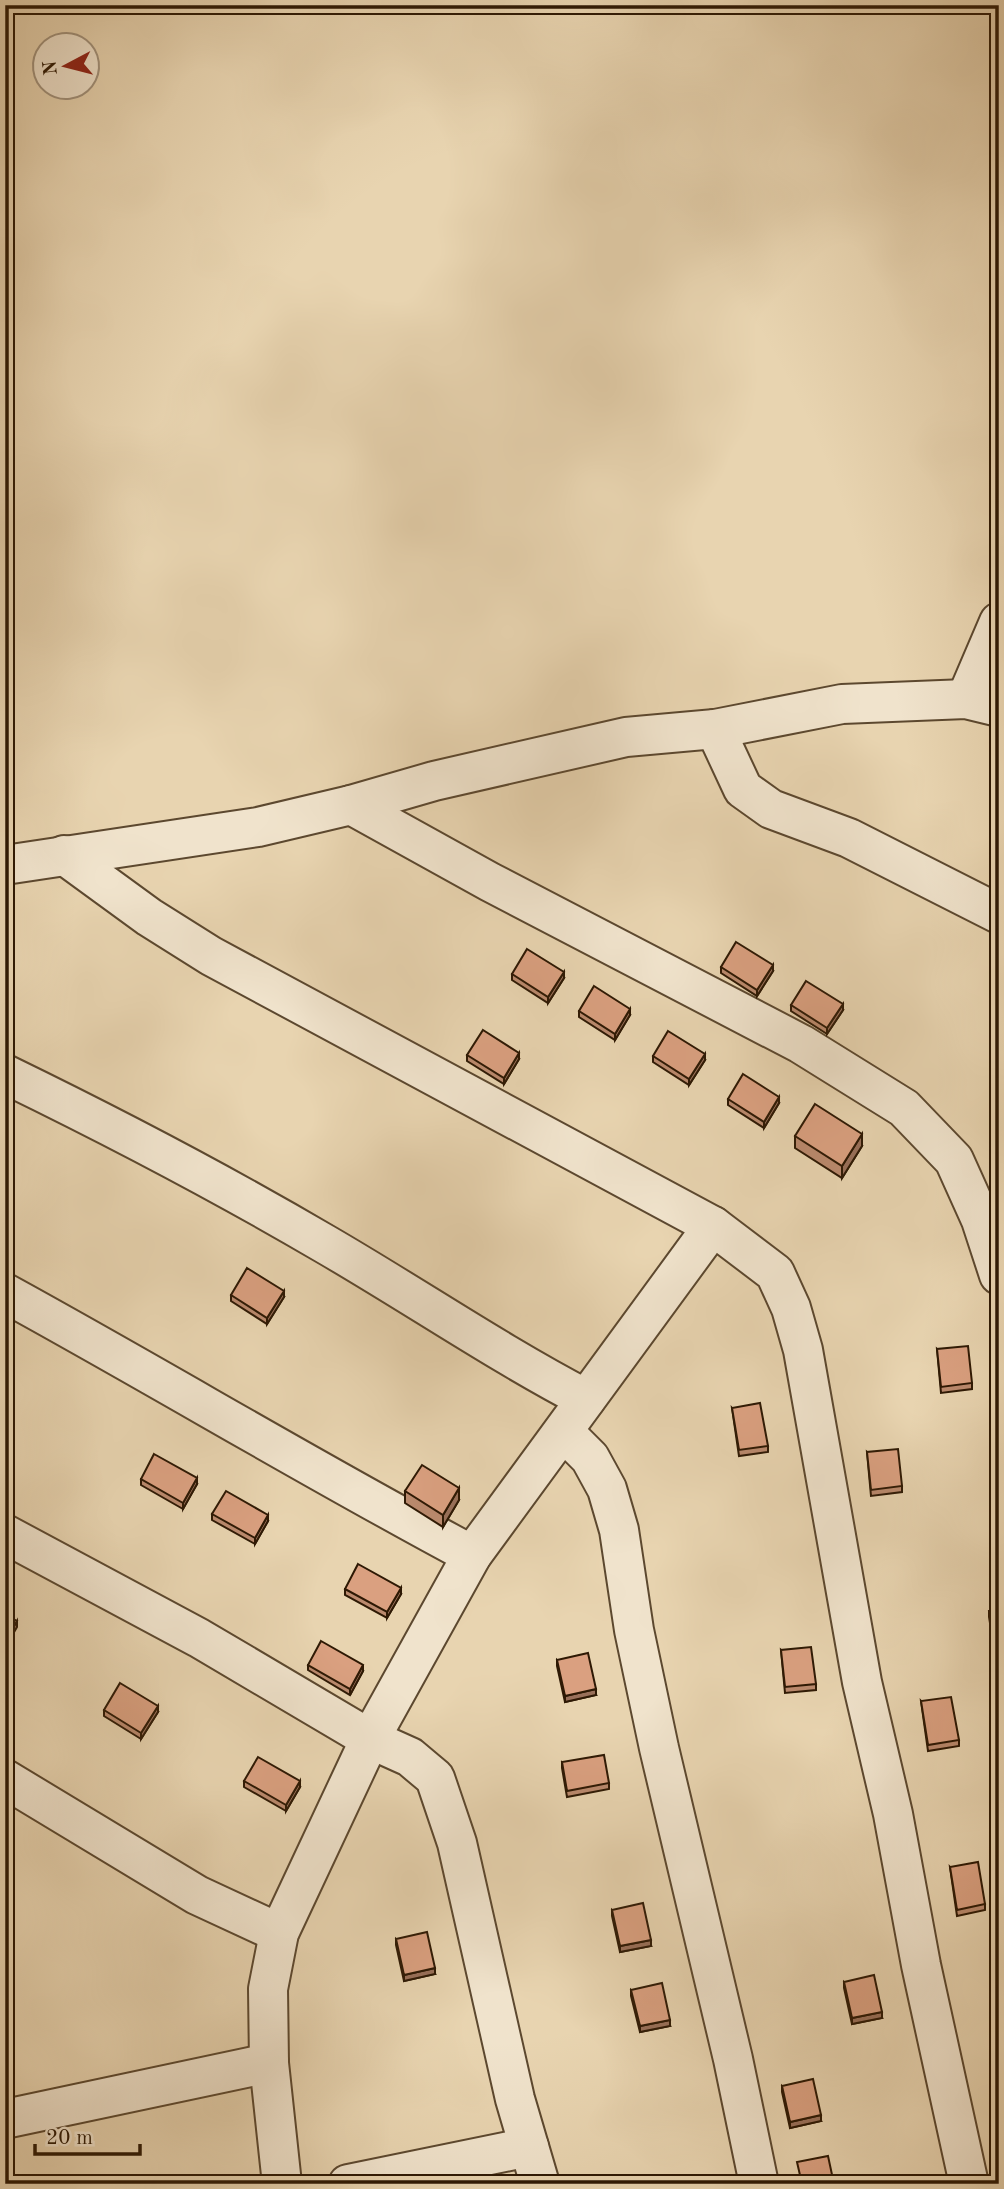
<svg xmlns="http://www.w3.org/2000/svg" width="1004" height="2189" font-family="'Old Standard TT',serif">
<rect width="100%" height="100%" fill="#e8d4b0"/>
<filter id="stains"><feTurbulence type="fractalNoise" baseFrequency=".00286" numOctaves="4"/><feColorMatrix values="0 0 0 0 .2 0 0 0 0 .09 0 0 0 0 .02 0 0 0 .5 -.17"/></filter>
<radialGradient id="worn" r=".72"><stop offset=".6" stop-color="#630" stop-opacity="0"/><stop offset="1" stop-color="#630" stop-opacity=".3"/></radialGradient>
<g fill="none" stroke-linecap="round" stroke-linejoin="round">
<g stroke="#5c482f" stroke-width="42">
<g id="minor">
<polyline points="966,699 999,622"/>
<polyline points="715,729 743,789 771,809 849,838 999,914"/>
<polyline points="351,805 490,882 801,1044 904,1108 954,1160 981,1220 999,1275"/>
<polyline points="64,855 149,917 211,956 713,1226 775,1273 791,1308 803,1350 862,1682 893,1814 921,1965 969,2184"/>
<path d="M5 1074C114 1127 221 1183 325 1244 413 1295 496 1352 586 1399"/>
<path d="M5 1293C162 1379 314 1471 472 1555"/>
<polyline points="564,1432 590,1458 607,1489 619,1530 634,1630 659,1748 733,2059 759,2184"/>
<polyline points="5,1534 199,1638 370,1739 410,1757 435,1778 457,1843 515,2099 540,2184"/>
<polyline points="5,1779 197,1895 279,1933"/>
<polyline points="5,2119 269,2063"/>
<polyline points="282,2184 269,2063 268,1989 279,1933 370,1739 472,1555 713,1226"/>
<polyline points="348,2184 529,2147"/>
</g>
</g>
<g stroke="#5c482f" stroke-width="42">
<polyline id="tertiary" points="5,865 258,827 351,805 434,781 626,737 715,729 842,704 966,699 999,707"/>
</g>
<use href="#minor" stroke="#f0e3cc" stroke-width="38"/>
<use href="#tertiary" stroke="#f0e3cc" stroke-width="38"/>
</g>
<g fill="#bb8a6e" stroke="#2e1904" stroke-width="2">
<polygon points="721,967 773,971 757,996 721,973"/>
<polygon points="512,974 564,978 548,1003 512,980"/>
<polygon points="791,1005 843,1010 827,1034 791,1011"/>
<polygon points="579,1011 630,1015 615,1040 579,1017"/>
<polygon points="467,1055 519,1059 504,1084 467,1061"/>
<polygon points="653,1056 705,1060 689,1085 653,1062"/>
<polygon points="728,1099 779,1103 764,1128 728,1105"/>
<polygon points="795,1136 862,1146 842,1178 795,1148"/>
<polygon points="231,1295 284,1297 267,1324 231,1301"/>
<polygon points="937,1349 972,1383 972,1389 941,1393"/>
<polygon points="732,1408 768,1446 768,1452 739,1456"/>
<polygon points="867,1452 902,1486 902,1492 871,1496"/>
<polygon points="141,1479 197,1484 183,1509 141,1485"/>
<polygon points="405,1491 459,1500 443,1527 405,1503"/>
<polygon points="212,1514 268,1521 255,1544 212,1520"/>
<polygon points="345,1589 401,1594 387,1618 345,1595"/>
<polygon points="999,1609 999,1659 996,1660 989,1617 989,1611"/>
<polygon points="781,1650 816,1684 816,1690 785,1693"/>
<polygon points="557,1660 596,1695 565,1702 557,1666"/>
<polygon points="308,1665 363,1671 350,1695 308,1670"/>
<polygon points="921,1701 959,1740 959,1746 928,1751"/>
<polygon points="104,1710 158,1712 141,1739 104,1716"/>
<polygon points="562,1762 609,1783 609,1789 567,1797 562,1768"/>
<polygon points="244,1781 300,1787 286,1811 244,1787"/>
<polygon points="950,1867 985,1904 985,1910 957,1916"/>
<polygon points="612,1910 651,1946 620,1952 612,1916"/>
<polygon points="396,1939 435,1974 404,1981 396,1945"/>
<polygon points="844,1982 882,2018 852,2024 844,1988"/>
<polygon points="631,1990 670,2026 640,2032 631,1996"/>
<polygon points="782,2086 821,2121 790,2128 782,2092"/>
</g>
<g fill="#99705a" stroke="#2e1904" stroke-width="2">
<polygon points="773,965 773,971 757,996 757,990"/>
<polygon points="564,972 564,978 548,1003 548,997"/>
<polygon points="843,1004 843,1010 827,1034 827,1028"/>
<polygon points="630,1009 630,1015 615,1040 615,1034"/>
<polygon points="519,1053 519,1059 504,1084 504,1078"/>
<polygon points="705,1054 705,1060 689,1085 689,1079"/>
<polygon points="779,1097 779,1103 764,1128 764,1122"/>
<polygon points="862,1134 862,1146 842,1178 842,1166"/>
<polygon points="284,1291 284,1297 267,1324 267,1318"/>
<polygon points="197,1478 197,1484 183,1509 183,1503"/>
<polygon points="459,1488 459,1500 443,1527 443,1515"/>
<polygon points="268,1515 268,1521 255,1544 255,1538"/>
<polygon points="401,1588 401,1594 387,1618 387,1612"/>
<polygon points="17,1621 17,1627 5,1648 5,1642"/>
<polygon points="363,1665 363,1671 350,1695 350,1689"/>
<polygon points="596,1689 596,1695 565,1702 565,1696"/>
<polygon points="158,1706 158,1712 141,1739 141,1733"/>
<polygon points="300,1781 300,1787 286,1811 286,1805"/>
<polygon points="651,1940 651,1946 620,1952 620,1946"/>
<polygon points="435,1968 435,1974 404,1981 404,1975"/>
<polygon points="882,2012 882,2018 852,2024 852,2018"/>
<polygon points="670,2020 670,2026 640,2032 640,2026"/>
<polygon points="821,2115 821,2121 790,2128 790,2122"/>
</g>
<g fill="#daa080" stroke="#2e1904" stroke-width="2">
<polygon points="736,942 773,965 757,990 721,967"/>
<polygon points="527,949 564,972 548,997 512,974"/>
<polygon points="806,981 843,1004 827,1028 791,1005"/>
<polygon points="594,986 630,1009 615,1034 579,1011"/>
<polygon points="483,1030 519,1053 504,1078 467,1055"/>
<polygon points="668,1031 705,1054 689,1079 653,1056"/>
<polygon points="743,1074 779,1097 764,1122 728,1099"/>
<polygon points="815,1104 862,1134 842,1166 795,1136"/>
<polygon points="247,1268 284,1291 267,1318 231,1295"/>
<polygon points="968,1346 972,1383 941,1387 937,1349"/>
<polygon points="760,1403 768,1446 739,1450 732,1408"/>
<polygon points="898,1449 902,1486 871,1490 867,1452"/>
<polygon points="154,1454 197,1478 183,1503 141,1479"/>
<polygon points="422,1465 459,1488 443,1515 405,1491"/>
<polygon points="226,1491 268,1515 255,1538 212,1514"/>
<polygon points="358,1564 401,1588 387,1612 345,1589"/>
<polygon points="999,1609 999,1653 996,1654 989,1611"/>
<polygon points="5,1615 17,1621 5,1642"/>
<polygon points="321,1641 363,1665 350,1689 308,1665"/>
<polygon points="811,1647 816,1684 785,1687 781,1650"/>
<polygon points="588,1653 596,1689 565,1696 557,1660"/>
<polygon points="120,1683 158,1706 141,1733 104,1710"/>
<polygon points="951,1697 959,1740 928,1745 921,1701"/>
<polygon points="604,1755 609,1783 567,1791 562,1762"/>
<polygon points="258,1757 300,1781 286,1805 244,1781"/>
<polygon points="978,1862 985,1904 957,1910 950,1867"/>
<polygon points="643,1903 651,1940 620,1946 612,1910"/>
<polygon points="427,1932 435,1968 404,1975 396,1939"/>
<polygon points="874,1975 882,2012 852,2018 844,1982"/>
<polygon points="662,1983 670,2020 640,2026 631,1990"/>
<polygon points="813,2079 821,2115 790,2122 782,2086"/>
<polygon points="828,2156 834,2184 802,2184 797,2162"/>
<polygon points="699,2177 701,2184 669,2183"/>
</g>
<rect width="1004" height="2189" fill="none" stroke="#e8d4b0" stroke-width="28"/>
<rect x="7" y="7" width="990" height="2175" fill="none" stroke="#2e1904" stroke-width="3.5"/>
<rect x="14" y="14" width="976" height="2161" fill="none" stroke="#2e1904" stroke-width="2"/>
<g transform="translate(66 66) rotate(263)"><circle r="33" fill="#f0e3cc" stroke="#a2927c" stroke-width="2"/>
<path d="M0-5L12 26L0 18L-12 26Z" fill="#8f2418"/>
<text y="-10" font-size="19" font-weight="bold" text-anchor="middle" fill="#2e1904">N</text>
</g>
<path d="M35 2144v10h105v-10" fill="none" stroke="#2e1904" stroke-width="3.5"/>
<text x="46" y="2144" font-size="21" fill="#2e1904" stroke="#f0e3cc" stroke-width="5" paint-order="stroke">20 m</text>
<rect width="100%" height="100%" filter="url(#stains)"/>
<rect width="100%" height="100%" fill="url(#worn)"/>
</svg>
